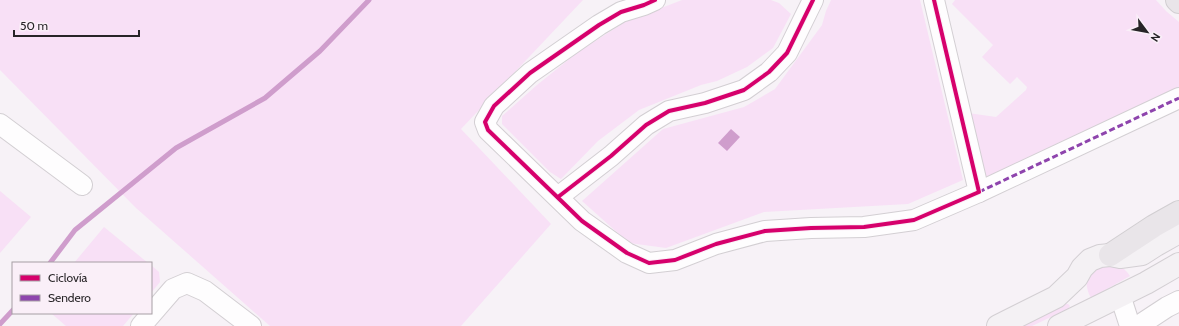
<svg xmlns="http://www.w3.org/2000/svg" width="1179" height="326" font-family="Cabin,sans-serif">
<rect width="100%" height="100%" fill="#f7f2f7"/>
<g fill="#f8e0f6">
<polygon points="0,0 583,0 461,129 551,224 461,326 270,326 136,208 0,70"/>
<polygon points="682,0 771,0 779,3 791,14 773,48 747,67 717,81 701,85 639,110 598,141 561,179 550,172 502,124 502,116 537,85 578,52 625,22"/>
<polygon points="831,0 920,0 963,180 908,204 764,212 666,248 629,243 582,201 663,129 744,107 775,89 822,25 826,11"/>
<polygon points="955,0 1156,0 1166,11 1179,22 1179,89 1006,170 983,179 968,113 996,117 1026,90 1027,87 1017,77 1010,84 982,57 993,45 952,4"/>
<polygon points="0,191 31,217 0,253"/>
<polygon points="104,227 148,263 74,263"/>
<path d="M1103 263C1115 265 1123 265 1130 276L1091 298C1087 291 1084 280 1090 273 1093 269 1099 266 1103 263Z"/>
<polygon points="151,265 159,272 160,282 151,293"/>
<polygon points="1066,304 1068,304 1070,306 1068,309 1032,326 1020,326"/>
<polygon points="51,313 134,313 123,326 66,326"/>
</g>
<polygon fill="#cf9dcc" points="731,129 740,137 727,151 718,143"/>
<g fill="none" stroke-linecap="round" stroke-linejoin="round">
<g stroke="#cf9dcc" stroke-width="5">
<polyline points="50,263 75,230 176,148 265,98 320,51 369,0"/>
<polyline points="0,324 13,310"/>
</g>
<g stroke="#d3cfd3" stroke-width="22">
<g id="street">
<polyline points="655,0 644,5 621,12 599,25 530,73 494,106 485,122 488,130 582,221 627,253 649,263 675,260 716,244 765,231 811,228 864,227 914,220 979,192 934,0"/>
<polyline points="0,124 82,185"/>
<polyline points="979,192 1179,98"/>
<polyline points="558,197 611,156 646,125 669,111 705,103 744,90 769,72 787,53 813,0"/>
<polyline points="1120,295 1130,326"/>
<polyline points="141,326 173,289 187,283 205,291 251,326"/>
<polyline points="1138,326 1167,307 1179,301"/>
</g>
</g>
<g stroke="#d3cfd3" stroke-width="24">
<g id="secondary">
<polyline points="998,326 1056,297 1077,277 1082,268 1090,260 1100,256 1110,255 1120,257 1142,254 1156,245 1179,232"/>
<polyline points="1059,326 1146,283 1179,264"/>
</g>
</g>
<g stroke="#d1ced1" stroke-width="24">
<g id="primary">
<polyline points="1177,0 1179,2"/>
<polyline points="1110,255 1154,226 1179,212"/>
</g>
</g>
<use href="#street" stroke="#fefdfe" stroke-width="20"/>
<use href="#secondary" stroke="#f4f1f4" stroke-width="22"/>
<use href="#primary" stroke="#e9e5e9" stroke-width="22"/>
<polyline stroke="#8e44ad" stroke-width="3" stroke-dasharray="6 3" stroke-linecap="butt" points="979,192 1179,98"/>
<g stroke="#faeff8" stroke-width="6">
<g id="cycleway">
<polyline points="655,0 644,5 621,12 599,25 530,73 494,106 485,122 488,130 582,221 627,253 649,263 675,260 716,244 765,231 811,228 864,227 914,220 979,192 934,0"/>
<polyline points="558,197 611,156 646,125 669,111 705,103 744,90 769,72 787,53 813,0"/>
</g>
</g>
<use href="#cycleway" stroke="#d6006c" stroke-width="4"/>
</g>
<rect x="12" y="262" width="140" height="52" fill="#faeff8" stroke="#a69ea4"/>
<rect x="20" y="275" width="20" height="6" fill="#d6006c" stroke="#a69ea4"/>
<text x="48" y="282" font-size="12" fill="#272427">Ciclovía</text>
<rect x="20" y="295" width="20" height="6" fill="#8e44ad" stroke="#a69ea4"/>
<text x="48" y="302" font-size="12" fill="#272427">Sendero</text>
<g transform="translate(1147 32) rotate(122)" stroke="#faeff8" stroke-width="3" paint-order="stroke">
<path d="M0-3L7 15L0 10L-7 15Z" fill="#272427"/>
<text y="-6" font-size="11" font-weight="bold" text-anchor="middle" fill="#272427">N</text>
</g>
<path d="M14 30v6h125v-6" fill="none" stroke="#272427" stroke-width="2"/>
<text x="20" y="30" font-size="12" fill="#272427" stroke="#faeff8" stroke-width="3" paint-order="stroke">50 m</text>
</svg>
